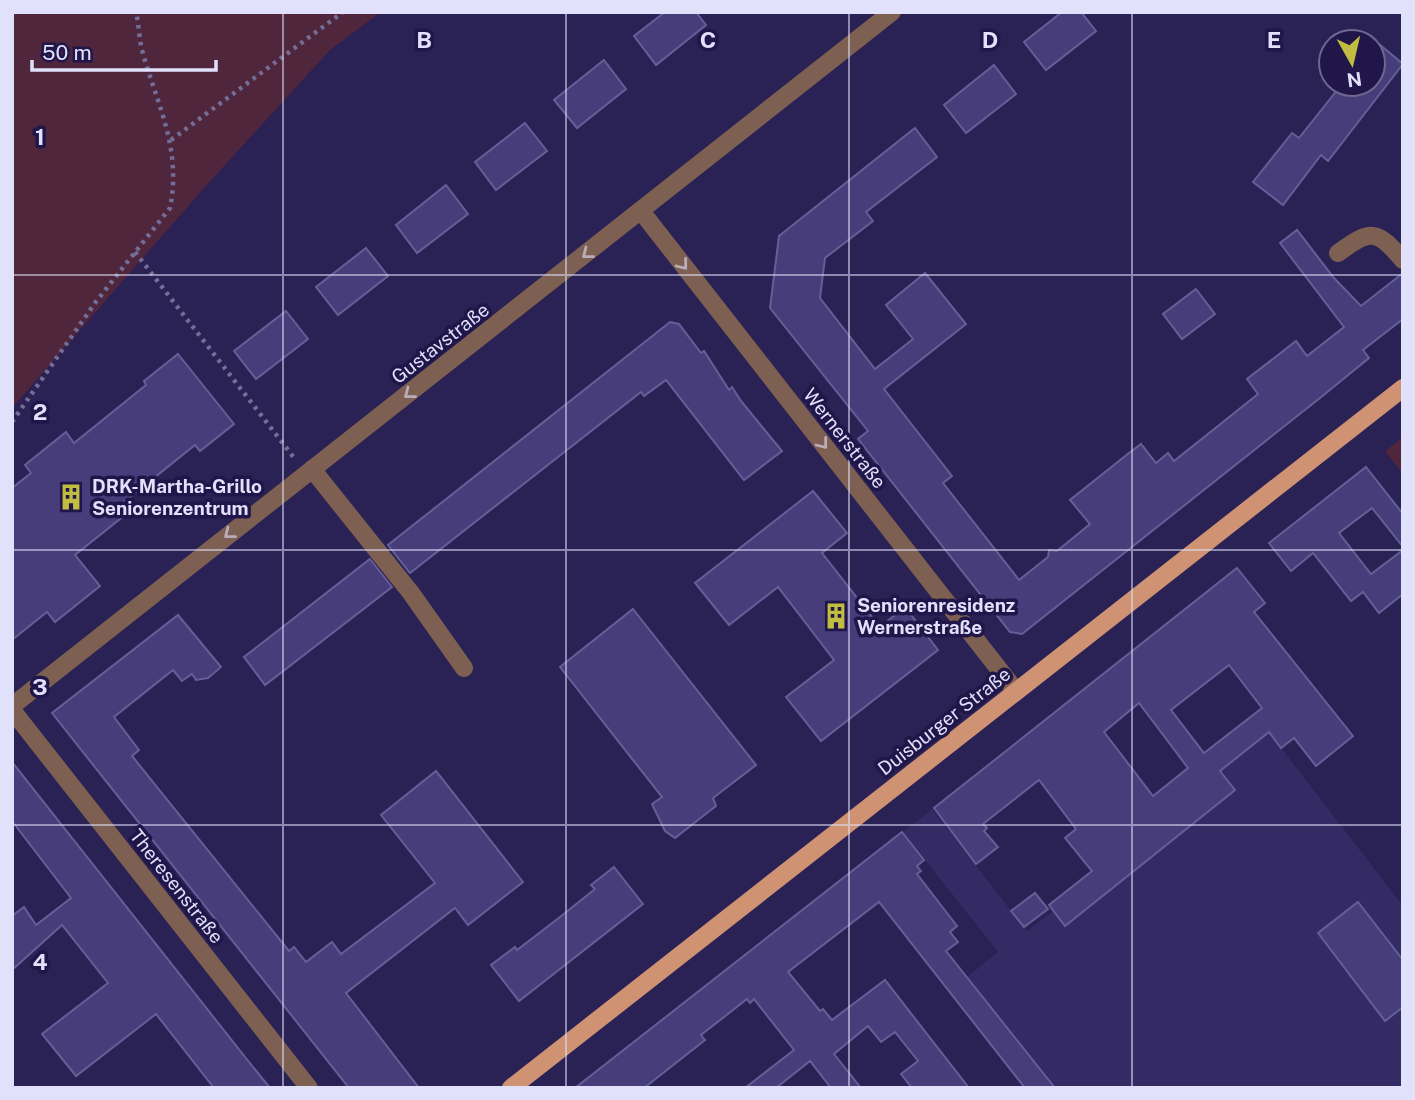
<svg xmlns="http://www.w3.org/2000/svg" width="1415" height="1100" font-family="'Public Sans',sans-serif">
<rect width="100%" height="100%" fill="#2a2154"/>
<polygon fill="#342a64" points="1269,732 1403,906 1403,1088 1055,1088 967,977 998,952 903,832 932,809 1027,931 1053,911 1049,905"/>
<g fill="#50263d">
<polygon points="12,12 381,12 330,50 204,188 12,408"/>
<polygon points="1403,437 1403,474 1385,451"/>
</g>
<g fill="#463d7a" stroke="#655f98" stroke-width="2" fill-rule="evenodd">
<polygon points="665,12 696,12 706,25 656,65 634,36"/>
<polygon points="1062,12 1081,12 1096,31 1046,70 1024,42"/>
<polygon points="1373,39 1403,64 1328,161 1321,155 1283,205 1253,182 1292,133 1299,138 1342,84 1373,84"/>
<polygon points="604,60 626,89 577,128 554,100"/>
<polygon points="994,65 1016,94 966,133 944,105"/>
<polygon points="525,123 547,151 496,190 475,162"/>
<polygon points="915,128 937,157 866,212 873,221 825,258 820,298 875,369 913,339 886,305 925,273 966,324 884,389 952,476 943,483 1019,580 1048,557 1049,550 1057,551 1090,524 1070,500 1129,453 1141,444 1156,463 1168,453 1174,461 1258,394 1247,379 1296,341 1307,356 1344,327 1280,243 1297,230 1334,278 1361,306 1403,273 1403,319 1363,350 1369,358 1320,398 1022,634 1010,632 858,439 868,431 770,308 779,236"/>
<polygon points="446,185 468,214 417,253 396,225"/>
<polygon points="366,248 388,276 338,315 316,287"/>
<polygon points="1196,289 1215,314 1182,339 1163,314"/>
<polygon points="286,311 308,339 256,379 234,351"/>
<polygon points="670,322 679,324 701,353 704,351 729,390 732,387 741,401 782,451 744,480 666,380 644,396 641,392 410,573 388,545"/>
<polygon points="178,354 234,424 200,451 195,445 118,507 125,515 75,555 100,586 55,622 47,612 12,640 12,488 31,473 25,465 66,432 74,443 146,385 144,381"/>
<polygon points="1366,467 1403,514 1403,547 1372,508 1339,533 1371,574 1403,550 1403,594 1379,613 1363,592 1351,601 1313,553 1291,571 1269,543"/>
<polygon points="813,491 847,533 822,553 880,627 905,607 938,650 821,741 786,697 834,660 778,587 729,625 695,583"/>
<polygon points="370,559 392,587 265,685 244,657"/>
<path d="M1237 568 1265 603 1254 612 1353 736 1316 766 1294 738 1281 748 1269 732 1220 771 1235 790 1065 926 1049 905 1092 871 1065 838 1076 829 1039 780 983 824 987 828 984 831 998 847 976 864 934 808ZM1229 665 1262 708 1204 753 1171 710ZM1139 703 1188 768 1153 796 1104 732Z"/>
<polygon points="633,609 756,765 713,798 716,806 675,838 665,831 652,804 662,797 560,667"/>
<polygon points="178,615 221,667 208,678 196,680 192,674 182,681 173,670 114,717 139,750 132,756 289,951 294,947 306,962 332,942 341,954 435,883 381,815 436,771 523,882 468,925 455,908 346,993 419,1088 349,1088 52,713"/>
<polygon points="12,762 249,1062 270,1088 214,1088 156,1014 76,1076 42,1034 108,983 62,925 12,970 12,916 24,907 36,925 71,898 12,821"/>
<polygon points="902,832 924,860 917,866 921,871 917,874 957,926 950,932 958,942 946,951 1055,1088 1025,1088 879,902 788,972 820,1011 823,1009 832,1020 885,980 969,1088 912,1088 901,1074 918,1061 895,1032 881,1042 868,1026 834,1054 861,1088 831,1088 810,1061 776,1088 745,1088 794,1050 754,999 750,1003 747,999 701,1035 705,1040 644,1088 575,1088"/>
<polygon points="614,867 643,904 519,1001 491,965 515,947 517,950 560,917 595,889 591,885"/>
<polygon points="1035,893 1048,909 1024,927 1011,911"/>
<polygon points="1358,902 1403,960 1403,1007 1385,1021 1318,933"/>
</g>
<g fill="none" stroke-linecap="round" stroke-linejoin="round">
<g stroke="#746e97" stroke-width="4.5" stroke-dasharray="3.5 5" stroke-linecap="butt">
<polyline points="171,140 343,12"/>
<polyline points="135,252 295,459"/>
<path d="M12 422 95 303 170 208C182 148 157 105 142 50 139 38 139 25 136 12"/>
</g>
<g stroke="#7d6051" stroke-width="18">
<polyline points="641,211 1016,691"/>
<path d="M1338 253C1371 229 1376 229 1403 260"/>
<polyline points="312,469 411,593 464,668"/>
<polyline points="12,706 892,12"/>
<polyline points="12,710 309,1088"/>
</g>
<polyline stroke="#cf9374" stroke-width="18" points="511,1088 1403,388"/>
</g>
<defs><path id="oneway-chevron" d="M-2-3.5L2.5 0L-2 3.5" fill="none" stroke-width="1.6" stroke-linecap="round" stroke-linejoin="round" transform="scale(1.75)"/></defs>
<g stroke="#baadb7">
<use href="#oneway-chevron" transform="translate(587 254) rotate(142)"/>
<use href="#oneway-chevron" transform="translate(683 265) rotate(52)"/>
<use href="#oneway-chevron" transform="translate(409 394) rotate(142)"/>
<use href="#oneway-chevron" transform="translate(823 444) rotate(52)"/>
<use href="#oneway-chevron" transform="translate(229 534) rotate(142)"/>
</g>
<path fill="none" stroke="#e2e1fb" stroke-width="2" stroke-opacity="0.55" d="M283 12V1088M566 12V1088M849 12V1088M1132 12V1088M12 275H1403M12 550H1403M12 825H1403"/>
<defs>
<g id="building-bare" transform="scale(2.1)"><path d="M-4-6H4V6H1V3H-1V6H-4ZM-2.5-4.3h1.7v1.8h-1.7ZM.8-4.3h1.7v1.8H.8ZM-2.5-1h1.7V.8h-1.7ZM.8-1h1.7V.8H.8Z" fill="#c1bd40" stroke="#211649" stroke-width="2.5" paint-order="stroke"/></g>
</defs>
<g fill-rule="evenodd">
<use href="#building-bare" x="71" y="497"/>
<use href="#building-bare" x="836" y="616"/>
</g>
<g text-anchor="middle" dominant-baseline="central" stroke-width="7" stroke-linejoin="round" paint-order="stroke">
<g font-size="19" fill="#e2e1fb" stroke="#211649">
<text transform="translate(440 343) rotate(-38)">Gustavstraße</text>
<text transform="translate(845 438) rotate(52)">Wernerstraße</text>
<text transform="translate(944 721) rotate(-38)">Duisburger Straße</text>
<text transform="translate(177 886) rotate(52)">Theresenstraße</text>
</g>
<g font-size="19" font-weight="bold" fill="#e2e1fb" stroke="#211649" text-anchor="start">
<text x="92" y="486">DRK-Martha-Grillo<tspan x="92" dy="22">Seniorenzentrum</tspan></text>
<text x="857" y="605">Seniorenresidenz<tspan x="857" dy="22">Wernerstraße</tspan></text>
</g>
</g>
<g font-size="23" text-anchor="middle" font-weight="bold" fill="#e2e1fb" stroke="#211649" stroke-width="7" stroke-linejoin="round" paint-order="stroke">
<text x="424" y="48">B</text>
<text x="708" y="48">C</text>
<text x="990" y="48">D</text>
<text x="1274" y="48">E</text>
<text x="40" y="145">1</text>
<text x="40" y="420">2</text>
<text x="40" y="695">3</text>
<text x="40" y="970">4</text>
</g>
<rect width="1415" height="1100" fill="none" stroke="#e2e1fb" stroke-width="28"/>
<g transform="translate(1352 63) rotate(172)"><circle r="33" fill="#211649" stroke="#6e6790" stroke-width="2"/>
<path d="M0-5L12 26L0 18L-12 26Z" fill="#c1bd40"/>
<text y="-10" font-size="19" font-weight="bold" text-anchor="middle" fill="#e2e1fb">N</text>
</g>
<path d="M32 60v10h184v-10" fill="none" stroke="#e2e1fb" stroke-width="3.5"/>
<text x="42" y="60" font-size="21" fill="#e2e1fb" stroke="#211649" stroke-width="5" paint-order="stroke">50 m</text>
</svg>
